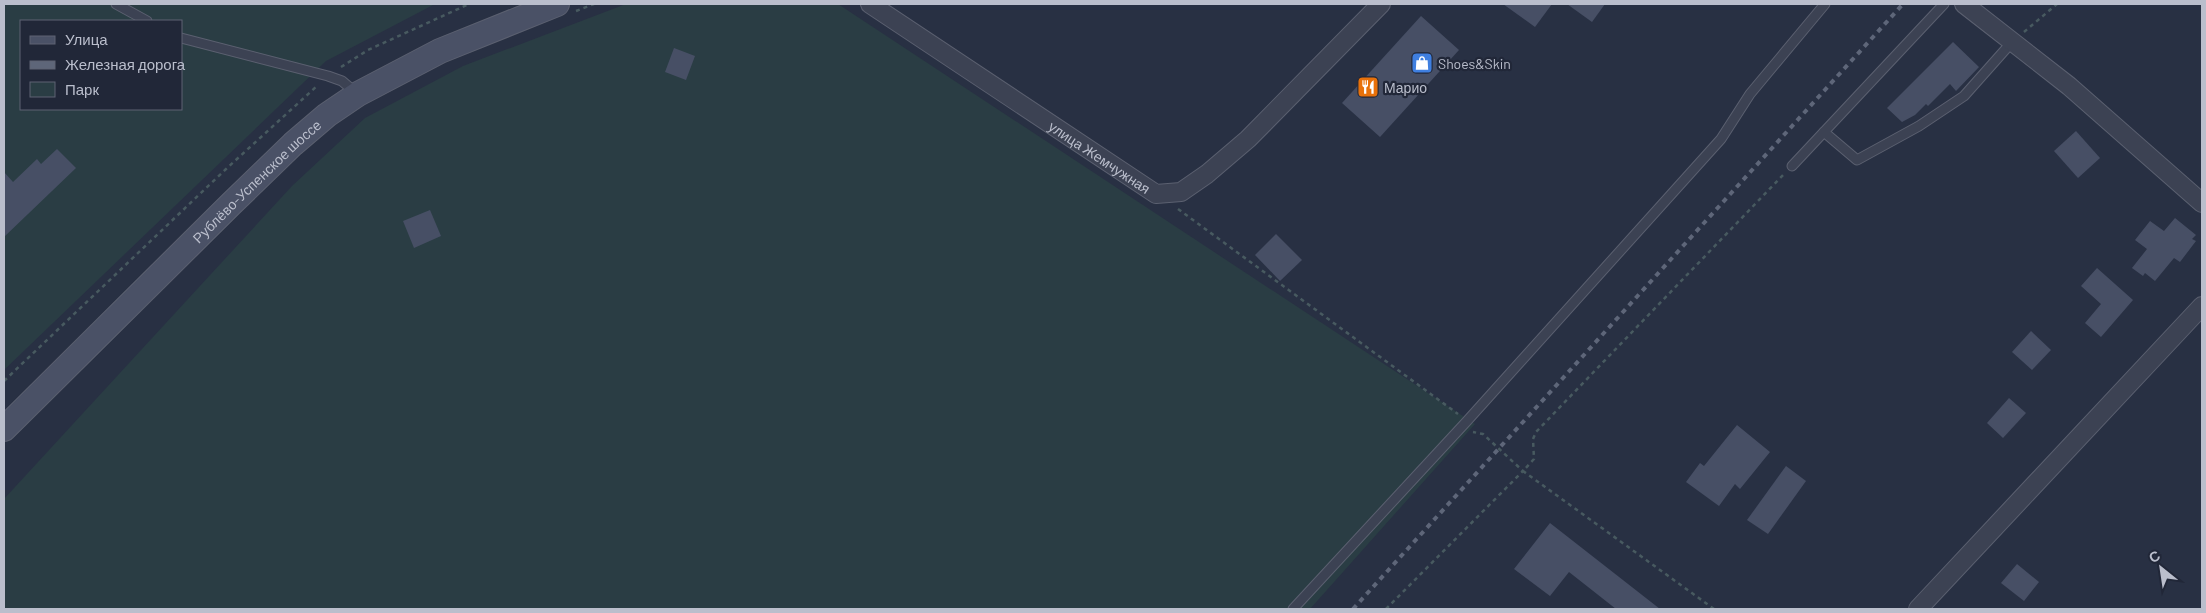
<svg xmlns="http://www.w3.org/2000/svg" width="2206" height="613" font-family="Barlow,sans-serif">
<rect width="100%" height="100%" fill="#283043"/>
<g fill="#2a3d44" fill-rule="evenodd">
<path d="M4 4H435L326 61 4 370ZM21 21H181V109H21Z"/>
<polygon points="626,4 838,4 1475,424 1310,609 4,609 4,499 292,186 365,118 463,66"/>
</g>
<g fill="#474f65">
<polygon points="1503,4 1552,4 1535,27"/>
<polygon points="1567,4 1605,4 1592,22"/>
<polygon points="1421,16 1459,50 1380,137 1342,103"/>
<polygon points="1953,42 1979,67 1956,91 1950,84 1928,106 1926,104 1915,115 1902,122 1887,108"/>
<polygon points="674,48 695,56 686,80 665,72"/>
<polygon points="2076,131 2100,158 2078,178 2054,151"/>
<polygon points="57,149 76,168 4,237 4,172 13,182 37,159 41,164"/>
<polygon points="430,210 441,236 414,248 403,221"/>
<polygon points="2175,218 2196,235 2192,239 2196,241 2180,262 2174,258 2155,281 2145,273 2143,276 2132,268 2147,249 2135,240 2150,221 2164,231"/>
<polygon points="1276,234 1302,260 1280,281 1255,255"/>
<polygon points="2097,268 2133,300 2101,337 2085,323 2101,304 2081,286"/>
<polygon points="2031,331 2051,350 2032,370 2012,352"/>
<polygon points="2009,398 2026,413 2003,438 1987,423"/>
<polygon points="1737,425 1770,452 1740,489 1735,484 1719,506 1686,482 1700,463 1704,466"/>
<polygon points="1786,466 1806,481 1768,534 1747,520"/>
<polygon points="1550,523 1660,609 1616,609 1569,572 1550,596 1514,569"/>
<polygon points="2017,564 2039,582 2024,601 2001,583"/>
</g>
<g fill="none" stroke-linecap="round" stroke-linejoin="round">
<g stroke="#5b6070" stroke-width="11">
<g id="lane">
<polyline points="116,4 147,21"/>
<polyline points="181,38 328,76 342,81 356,93"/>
<polyline points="1824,132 1857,160 1919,126 1964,96 2012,42"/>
<polyline points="1792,166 1944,4"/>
<polyline points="1293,609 1467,421 1721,139 1750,94 1825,4"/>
</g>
</g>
<g stroke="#5b6070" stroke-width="20">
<g id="street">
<path id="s1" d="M870 4 1156 194 1181 192 1207 174 1248 139 1381 4"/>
<polyline points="1964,4 2069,86 2202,203"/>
<polyline points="1918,609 2202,306"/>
</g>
</g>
<g stroke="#5b6070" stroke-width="26">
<g id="secondary">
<path id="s2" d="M4 429 231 204 293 144 327 115 358 94 440 51 557 4"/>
</g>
</g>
<g stroke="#485a60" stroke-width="2.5" stroke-dasharray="4 4" stroke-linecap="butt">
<polyline points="576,11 594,4"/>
<polyline points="2024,32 2057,4"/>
<polyline points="341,67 368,50 469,4"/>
<polyline points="1178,209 1458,414"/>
<polyline points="4,381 226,169 317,86"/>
<polyline points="1386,609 1523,471 1483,434 1473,432"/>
<polyline points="1714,609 1523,471 1534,459 1533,439 1536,432 1784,174"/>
</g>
<use href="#lane" stroke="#3c4253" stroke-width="9"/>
<use href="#street" stroke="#3c4253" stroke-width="18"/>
<use href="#secondary" stroke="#4a5166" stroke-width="24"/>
<polyline stroke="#5e6679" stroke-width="4" stroke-dasharray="5 5" stroke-linecap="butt" points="1353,609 1903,4"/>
</g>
<defs>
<g id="shop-square" transform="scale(1.125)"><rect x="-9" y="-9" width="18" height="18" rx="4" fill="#3f7fe0" stroke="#212738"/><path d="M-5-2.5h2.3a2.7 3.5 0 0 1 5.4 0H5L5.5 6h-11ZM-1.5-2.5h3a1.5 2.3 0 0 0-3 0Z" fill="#fff"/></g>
<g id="restaurant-square" transform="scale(1.125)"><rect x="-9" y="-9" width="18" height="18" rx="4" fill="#e8710a" stroke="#212738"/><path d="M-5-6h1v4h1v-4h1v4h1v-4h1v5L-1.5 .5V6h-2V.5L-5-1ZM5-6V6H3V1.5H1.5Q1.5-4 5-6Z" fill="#fff"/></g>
</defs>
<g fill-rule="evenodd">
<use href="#shop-square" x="1422" y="63"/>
<use href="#restaurant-square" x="1368" y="87"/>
</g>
<g text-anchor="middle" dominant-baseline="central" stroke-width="4.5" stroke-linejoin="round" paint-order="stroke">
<g font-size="14" fill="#babecc" stroke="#212738" text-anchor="start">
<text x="1438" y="63">Shoes&amp;Skin</text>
<text x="1384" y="87">Марио</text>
</g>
<g font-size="14" fill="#babecc" stroke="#212738">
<text stroke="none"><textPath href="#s1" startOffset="276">улица Жемчужная</textPath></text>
<text stroke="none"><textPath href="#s2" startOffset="354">Рублёво-Успенское шоссе</textPath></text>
</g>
</g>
<rect width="2206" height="613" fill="none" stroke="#babecc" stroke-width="10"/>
<rect x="20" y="20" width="162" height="90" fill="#212738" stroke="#5e6373"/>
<rect x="30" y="36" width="25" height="8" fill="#4a5166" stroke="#5e6373"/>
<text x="65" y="45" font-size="15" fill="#babecc">Улица</text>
<rect x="30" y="61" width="25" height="8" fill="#5e6679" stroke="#5e6373"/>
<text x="65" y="70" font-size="15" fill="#babecc">Железная дорога</text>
<rect x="30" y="82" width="25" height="15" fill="#2a3d44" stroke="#5e6373"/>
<text x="65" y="95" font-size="15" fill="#babecc">Парк</text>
<g transform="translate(2161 568) rotate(330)" stroke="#212738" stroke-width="4" paint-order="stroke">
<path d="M0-4L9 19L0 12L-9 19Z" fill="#babecc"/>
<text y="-8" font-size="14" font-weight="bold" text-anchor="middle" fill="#babecc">С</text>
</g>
</svg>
